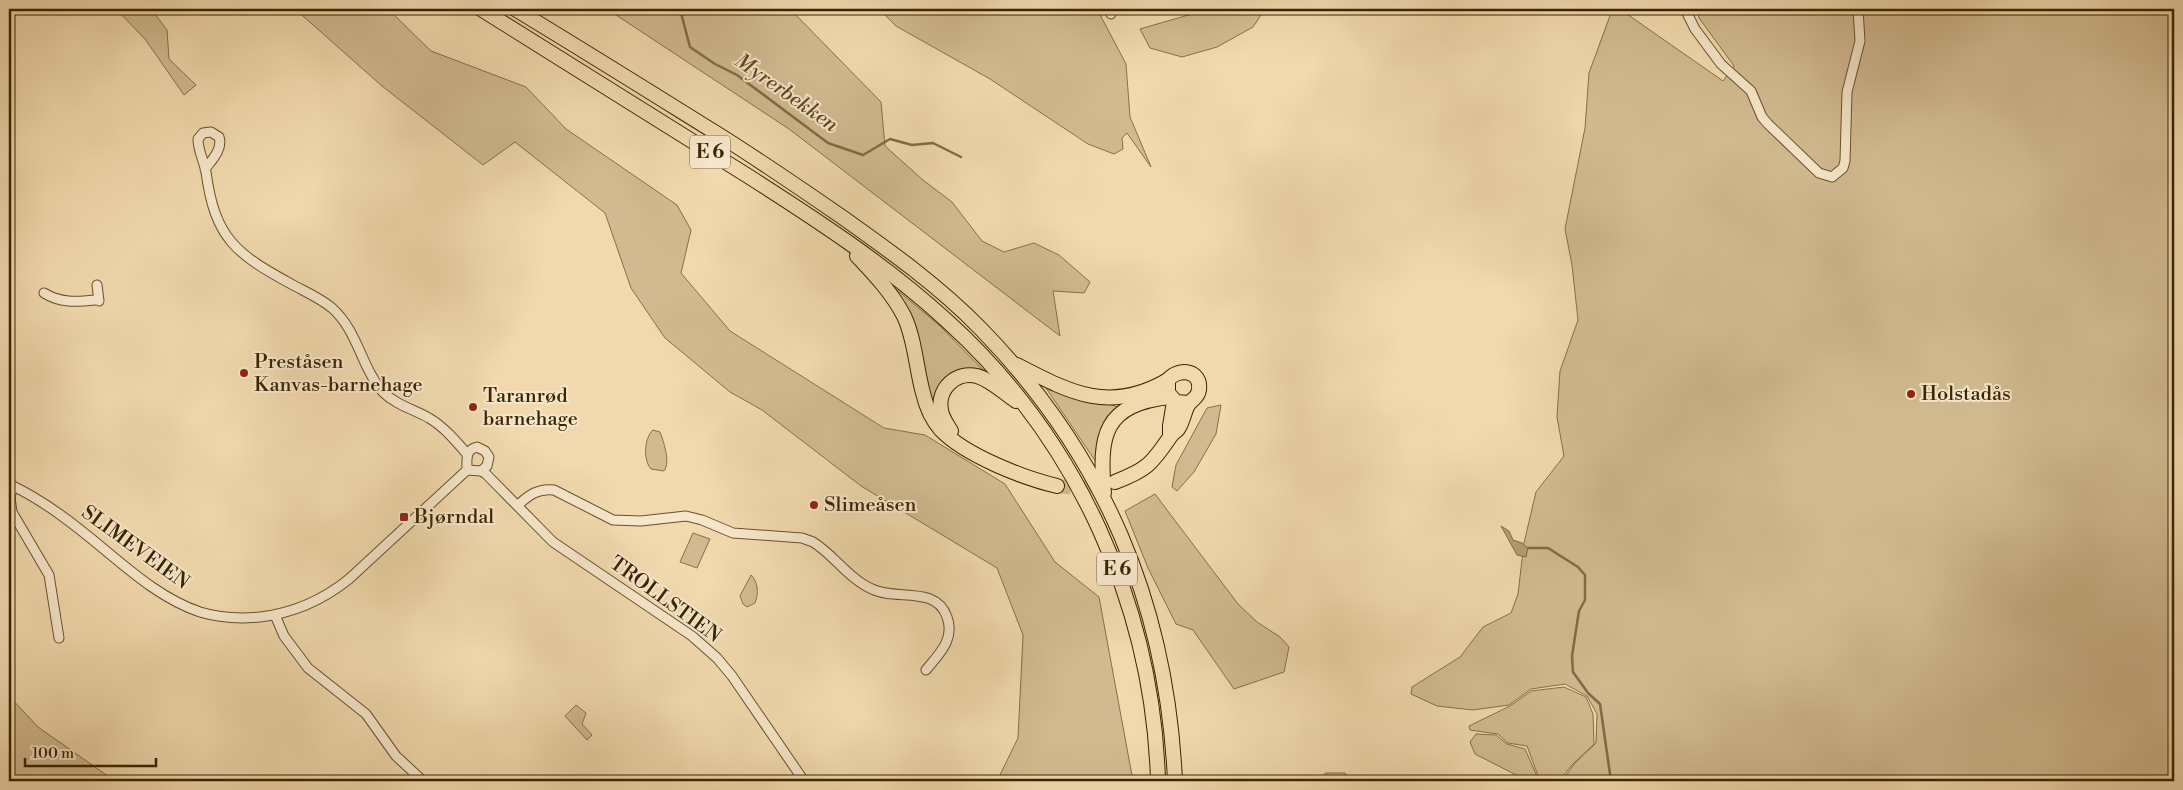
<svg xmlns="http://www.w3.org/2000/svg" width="2183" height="790" font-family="'Libre Bodoni',serif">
<rect width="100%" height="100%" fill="#f1d9ad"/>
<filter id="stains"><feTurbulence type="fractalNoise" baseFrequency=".004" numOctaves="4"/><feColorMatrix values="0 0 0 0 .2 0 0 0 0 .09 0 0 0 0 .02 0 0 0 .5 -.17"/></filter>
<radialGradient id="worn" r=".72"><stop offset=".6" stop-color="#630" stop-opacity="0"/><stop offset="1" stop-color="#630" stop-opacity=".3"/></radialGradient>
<g fill="#d2ba90" stroke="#866f48">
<polygon points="116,9 151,9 167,30 169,59 196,85 184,95 145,39"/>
<polygon points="295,9 388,9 431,51 526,87 566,129 677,205 691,230 681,273 730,331 884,428 925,435 1005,484 1055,562 1099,597 1133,781 997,781 1018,738 1023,635 997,568 861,486 762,410 730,392 665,338 631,288 605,213 515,142 483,165 382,86"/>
<polygon points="607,9 790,9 881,102 885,146 923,180 952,202 982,241 1004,252 1034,243 1059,255 1090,282 1084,293 1053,291 1060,336 789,129"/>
<polygon points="879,9 1097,9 1126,64 1130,117 1151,167 1127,133 1122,138 1123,149 1114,154 1088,144 990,79 896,26"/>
<polygon points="1209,9 1265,9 1253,27 1217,47 1182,57 1150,48 1140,29"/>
<polygon points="1697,9 2174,9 2174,781 1562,781 1575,763 1596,743 1597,714 1587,696 1565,684 1531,689 1509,705 1473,710 1437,706 1411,694 1412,687 1460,657 1483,627 1511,613 1518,594 1524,543 1536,492 1564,456 1557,417 1560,371 1578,320 1572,265 1565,229 1585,128 1589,73 1611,13 1624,12 1723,81 1734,66 1699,18"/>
<polygon points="891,285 939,325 990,377 962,372 937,417"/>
<polygon points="1044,385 1118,407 1110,416 1098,465"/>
<polygon points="1221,405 1216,434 1194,472 1177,491 1172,487 1176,465 1207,408"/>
<path d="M653 430 660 432C663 440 671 462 664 471L651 469C643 460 644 438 653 430Z"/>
<polygon points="1155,494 1238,604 1257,622 1280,637 1289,647 1284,672 1234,689 1193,630 1176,624 1148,568 1125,511"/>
<polygon points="693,533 710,539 697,568 680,562"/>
<path d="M751 575C758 582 759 593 755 603L747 607 743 604 740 596Z"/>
<polygon points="1564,687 1586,697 1593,714 1594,744 1572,765 1559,781 1540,781 1527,746 1508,743 1498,734 1470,730 1469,726 1510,706 1531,691"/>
<polygon points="9,696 38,727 115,781 9,781"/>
<polygon points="576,705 586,713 582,724 592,735 587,740 565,716"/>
<polygon points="1476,734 1496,735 1507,744 1525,749 1539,781 1528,781 1475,754 1470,742"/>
<polygon points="1326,773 1345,773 1351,781 1316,781"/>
</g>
<polygon fill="#b39b72" stroke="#836b44" points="1501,526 1509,531 1513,540 1522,543 1528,548 1526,557 1517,555"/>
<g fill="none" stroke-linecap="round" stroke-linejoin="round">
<g stroke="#836b44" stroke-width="2.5">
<polyline points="680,9 690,47 715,64 737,75 828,143 863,155 890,139 912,145 933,143 961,157"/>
<polyline points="1528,548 1548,548 1578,567 1585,575 1585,600 1579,611 1572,656 1573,672 1588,693 1600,704 1611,781"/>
</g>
<polyline stroke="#cdb58a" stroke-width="14" stroke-dasharray="14 7" stroke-linecap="butt" points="1057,486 1076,488 1107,484"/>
<g stroke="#68512b" stroke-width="11">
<g id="minor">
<polyline points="1108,9 1111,14"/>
<polyline points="1685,9 1695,29 1721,64 1751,91 1762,117 1768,124 1819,173 1832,177 1843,168 1845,161 1847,92 1860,41 1858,9"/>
<path d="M205 169C212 160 223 149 219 137L211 132 203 133 198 139C198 151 204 161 206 172 215 239 236 254 293 285 306 292 320 298 332 308 358 331 361 367 383 392 396 405 413 409 429 418 444 427 456 441 467 454"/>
<polyline points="97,285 99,301"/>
<path d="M44 293C60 303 76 302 95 300"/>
<path d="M467 470C467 459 465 450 477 447L485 451 489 457 487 466 481 471"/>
<path d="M9 484C45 501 75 525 105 550 134 574 164 600 200 612 220 618 240 619 260 617 294 613 323 600 349 579L467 470 481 471 486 474 553 542 692 636 717 658 732 676 804 781"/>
<polyline points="13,486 10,497 12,512 49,575 59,638"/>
<path d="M518 505C529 495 538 488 554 490L613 520 641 521 686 516 702 520 733 533 802 538 813 542C834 555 849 579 872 589 896 601 936 585 947 617 955 639 940 653 926 670"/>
<polyline points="275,615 284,636 308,668 366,714 396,756 423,781"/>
</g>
</g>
<g stroke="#3b2400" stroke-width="16">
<g id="highway">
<path d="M481 9C570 65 660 120 748 176 817 220 886 265 946 320 1077 438 1153 606 1158 781"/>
<path d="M515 9C583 50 650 92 716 133 759 160 800 188 842 217 890 251 939 286 980 328 1104 455 1167 604 1175 781"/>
<path d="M857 256C875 275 892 293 904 316 915 339 916 368 923 393 926 406 932 420 941 430 965 455 1023 478 1057 486"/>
<path d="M1017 365C1071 393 1110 414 1168 380"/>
<path d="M951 431C947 424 942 418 941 410 937 389 956 371 977 376 991 380 1004 393 1016 401"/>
<polyline points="1170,436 1170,426 1174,401"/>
<path d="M1115 482C1146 470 1151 465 1170 437 1172 434 1175 432 1178 429 1183 422 1184 412 1188 405 1192 399 1198 398 1199 390 1202 370 1178 367 1168 380V393L1176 402 1189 403"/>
<path d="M1104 493C1099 436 1103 404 1170 397"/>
</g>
</g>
<use href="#minor" stroke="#f6e6ca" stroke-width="9"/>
<use href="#highway" stroke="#f1d9ad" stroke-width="14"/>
</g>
<g fill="#8f2418" stroke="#f6e6ca" stroke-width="2">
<circle cx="244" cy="373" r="5"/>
<circle cx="1911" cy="394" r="5"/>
<circle cx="473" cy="407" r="5"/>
<circle cx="814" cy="505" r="5"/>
<rect x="399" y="512" width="10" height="10" rx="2.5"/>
</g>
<g text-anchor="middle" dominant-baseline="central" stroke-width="4" stroke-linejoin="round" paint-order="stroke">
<g fill="#f6e6ca" stroke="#735e3d" stroke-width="1">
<rect x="690" y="135.5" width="40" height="33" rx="4"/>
<rect x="1097" y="552.5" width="40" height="33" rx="4"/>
</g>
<g font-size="19" font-weight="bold" fill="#3b2400">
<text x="710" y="152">E 6</text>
<text x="1117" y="569">E 6</text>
</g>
<g font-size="20" fill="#3b2400" stroke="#f6e6ca" text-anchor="start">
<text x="254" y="362">Preståsen<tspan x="254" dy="23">Kanvas-barnehage</tspan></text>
<text x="1921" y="394">Holstadås</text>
<text x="483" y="396">Taranrød<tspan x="483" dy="23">barnehage</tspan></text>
<text x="824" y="505">Slimeåsen</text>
<text x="414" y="517">Bjørndal</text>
</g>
<g font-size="20" fill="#3b2400" stroke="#f6e6ca">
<text transform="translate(135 548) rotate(36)">SLIMEVEIEN</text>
<text transform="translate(665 600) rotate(36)">TROLLSTIEN</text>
</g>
<g font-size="21" font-style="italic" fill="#5f4822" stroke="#f6e6ca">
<text transform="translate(786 93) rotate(35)">Myrerbekken</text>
</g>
</g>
<rect width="2183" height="790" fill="none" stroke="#f1d9ad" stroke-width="30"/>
<rect x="10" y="10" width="2163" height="770" fill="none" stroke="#3b2400" stroke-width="2.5"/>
<rect x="15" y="15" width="2153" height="760" fill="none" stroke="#3b2400"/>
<path d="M25 758v8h131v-8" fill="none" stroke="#3b2400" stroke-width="2.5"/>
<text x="32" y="758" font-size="15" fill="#3b2400" stroke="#f6e6ca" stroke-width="4" paint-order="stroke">100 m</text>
<rect width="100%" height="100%" filter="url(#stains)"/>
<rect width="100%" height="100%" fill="url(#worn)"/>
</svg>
